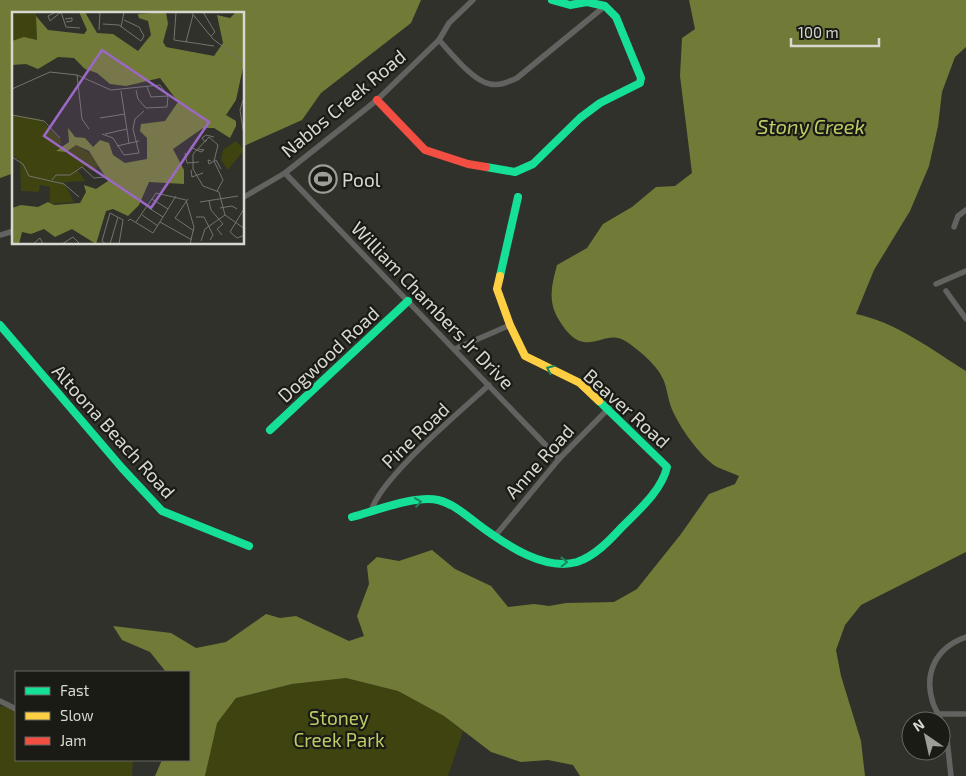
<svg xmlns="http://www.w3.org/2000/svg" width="966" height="776" font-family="'Exo 2',sans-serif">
<rect width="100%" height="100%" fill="#30312b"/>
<g fill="#3e4310">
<polygon points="346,678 398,691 444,716 463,731 448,776 205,776 216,723 236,698 292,684"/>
<polygon points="0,706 16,709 16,760 133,760 132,776 0,776"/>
</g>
<g fill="#727a37">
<polygon points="0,0 421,0 411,23 321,93 302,120 244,146 244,14 14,14 14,173 0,178"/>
<path d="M689 0H966V47L955 57 942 92 938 126 929 166 910 211 874 270 856 314C896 322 932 350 966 371V552L861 605 845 625 836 650 841 676 861 741 865 776H580L573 765 548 760 521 762 491 752 444 716 398 691 346 678 292 684 236 698 217 723 205 776H155L162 760H189V672H166L150 652 122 640 113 626 171 633 196 648 226 642 266 614 280 618 296 616 349 641 364 636 357 616 369 584 367 566 377 557 399 561 432 550 455 569 491 586 508 607 534 604 549 606 566 603 614 602 637 589 681 534 709 494 735 484 739 476C732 473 724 470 717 467 700 457 678 425 671 407 668 399 667 389 664 381 658 366 640 351 627 342 603 325 586 365 559 320 547 301 552 284 557 265L587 248 603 224 632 207 656 187 675 186 692 173 680 76 682 38 695 29Z"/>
</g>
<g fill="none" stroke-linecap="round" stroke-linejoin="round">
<g stroke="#626361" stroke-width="5.5">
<path d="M439 40C451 53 473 81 490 84 500 86 508 82 517 78L605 6"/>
<polyline points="285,173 559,459"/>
<polyline points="244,197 285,173 377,100 439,40 449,23 473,0"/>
<polyline points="954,227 958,216 966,210"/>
<polyline points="0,235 14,231"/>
<polyline points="936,284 966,271"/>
<polyline points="946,291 966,319"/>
<polyline points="455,349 510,325"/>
<path d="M371 512C378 480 461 411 489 385"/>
<polyline points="495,536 559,459 609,408"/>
<polyline points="0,701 16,709"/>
<polyline points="938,714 966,714"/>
<path d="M941 721C939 715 935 709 933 703 923 672 937 647 966 637"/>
<polyline points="941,722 947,739 951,776"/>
</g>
<g stroke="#16e098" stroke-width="8">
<polyline points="486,167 515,172 533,164 580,118 600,103 640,83 641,78 616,17 605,6 587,2 570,5 552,0"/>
<polyline points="500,276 518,197"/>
<polyline points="0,325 122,468 162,511 249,546"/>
<polyline points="270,430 408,301"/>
<path d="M352 517C375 511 415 495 438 500 455 504 469 518 483 528 508 546 545 571 577 562 595 556 610 540 622 527 639 510 662 490 667 467L599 401"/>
</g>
<polyline stroke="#ffcf43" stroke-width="8" points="500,276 497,289 510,325 525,356 580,383 599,401"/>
<polyline stroke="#f24e42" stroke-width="8" points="377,100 425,150 468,164 486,167"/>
</g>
<defs><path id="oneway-chevron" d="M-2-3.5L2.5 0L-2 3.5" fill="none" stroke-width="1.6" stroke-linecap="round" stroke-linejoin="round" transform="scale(1.25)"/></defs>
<g stroke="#18875d">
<use href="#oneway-chevron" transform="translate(550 369) rotate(-156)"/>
<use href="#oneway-chevron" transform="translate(418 502) rotate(-8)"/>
<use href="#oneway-chevron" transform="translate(564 562) rotate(-1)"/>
</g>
<defs>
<g id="stadium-ring" transform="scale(1.4375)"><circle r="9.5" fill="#1a1b15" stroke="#9d9e96" stroke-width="1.5"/><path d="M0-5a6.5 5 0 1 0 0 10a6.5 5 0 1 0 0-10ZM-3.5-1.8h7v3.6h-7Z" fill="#9d9e96"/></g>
</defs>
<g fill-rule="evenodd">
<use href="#stadium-ring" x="323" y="179"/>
</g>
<g text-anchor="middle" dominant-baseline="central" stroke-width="4.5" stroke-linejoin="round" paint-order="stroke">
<g font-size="19" fill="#d7d8d0" stroke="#1a1b15">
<text transform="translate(343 103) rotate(-40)">Nabbs Creek Road</text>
<text transform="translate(433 305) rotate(46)">William Chambers Jr Drive</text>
<text transform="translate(328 354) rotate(-43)">Dogwood Road</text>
<text transform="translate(627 408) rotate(42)">Beaver Road</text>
<text transform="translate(114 431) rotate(48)">Altoona Beach Road</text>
<text transform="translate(415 435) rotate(-44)">Pine Road</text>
<text transform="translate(539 461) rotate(-48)">Anne Road</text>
</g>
<g font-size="19" fill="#d7d8d0" stroke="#1a1b15" text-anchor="start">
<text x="342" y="179">Pool</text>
</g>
<g font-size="19" fill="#becb65" stroke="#1a1b15">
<text x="339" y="717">Stoney<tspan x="339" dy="22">Creek Park</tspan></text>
</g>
<g font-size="20" font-style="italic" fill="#bfcc66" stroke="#1a1b15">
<text x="811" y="126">Stony Creek</text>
</g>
</g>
<g transform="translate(12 12)">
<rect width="232" height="232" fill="#30312b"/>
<path d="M0 0H24L25 28 0 29ZM0 103 28 107 50 129 46 134 49 136 45 138 54 140 64 133 82 144 87 154 79 159 74 154 65 157 73 169 52 170 62 190 38 192V175L28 173 27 180 9 179 8 149 0 143ZM224 129 232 138 216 158 209 148 211 138Z" fill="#3e4310"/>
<path d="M67 0H73L85 21 101 22 126 39 139 23 136 9 127 6 126 2 154 0 156 12 151 30 154 35 202 44 211 31 205 3 218 6 224 0H232V51L224 88 214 103 224 109V114L218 126 202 116H191L161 137 172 158V172L137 170 127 193 116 204 101 197 94 199 84 232 60 217 43 225 32 217 19 222 10 220 7 232H0V196L9 193 26 195 36 190 42 193 68 191 74 180 72 173 84 177 96 169 77 139 64 133 54 140 44 139 57 130 56 116 63 125 73 126 81 135 88 128 97 131 101 143 113 151 135 147V126L128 119 129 112 153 109 166 90 148 66 114 74 98 72 85 61 73 57 62 46 46 45 26 57 14 52 0 53V29L12 25 25 28 24 4 36 18 72 22 75 18Z" fill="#727a37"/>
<path fill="none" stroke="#73746d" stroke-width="1" d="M44 0 36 4 38 9 49 0M49 0 54 15 68 16M164 0 162 28 202 34M179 0 201 27 233 51M191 0 203 20 199 24M53 7 60 6V9L54 10M91 12 107 13 129 29 132 24 127 15 112 8M109 15 112 0M87 18 88 0M174 30 181 3M65 63 70 107 77 117M135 75 139 85 156 84M0 77 38 60 65 63 99 78 148 73 156 84 155 95 134 96 126 87 124 78M109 79 117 131M233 82 228 98 233 130M0 103 32 109 48 126M88 106 113 102M90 122 101 126 112 143 127 141 121 117 123 107 132 99M93 122 115 117M195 128 193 130 190 126 194 123 202 125M105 134 127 129M178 135 189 140 192 138 186 137M173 141 175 151 187 150M0 145 11 152 17 164 52 172 67 185M199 149 196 148 197 152 204 148 209 157M179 158 180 165 191 161M40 168 44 163H58L70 155 82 166 92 165M205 179 211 168 202 149 206 133 197 125 181 142V157L191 174 207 180 213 203 233 217M140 187 156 197M176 187 163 206 182 219M197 189 199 198 211 212 205 217 210 223M188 190 226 184M233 195 218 220 225 226 233 223M137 196 151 205M208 196 220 194 225 197M130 203 146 214M184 205H192L201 223 198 228M116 209 118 207 141 221 164 184M124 210 144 181 174 188 182 215 178 232M148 210 180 228M189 229 193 217 213 203M21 232 28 226 31 232M50 232 61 225 68 232M94 232 90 229 98 201 111 208 107 232M98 232 106 205"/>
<path fill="#9b68c5" fill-opacity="0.15" stroke="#9b68c5" stroke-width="2.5" d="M90 38 197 110 139 196 32 124Z"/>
<rect width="232" height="232" fill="none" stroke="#d7d8d0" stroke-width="2.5"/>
</g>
<rect x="15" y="671" width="175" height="90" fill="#1a1b15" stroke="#666760"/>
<rect x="25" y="687" width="25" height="8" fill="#16e098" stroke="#666760"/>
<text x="60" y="696" font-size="15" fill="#d7d8d0">Fast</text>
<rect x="25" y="712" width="25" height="8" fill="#ffcf43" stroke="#666760"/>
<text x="60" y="721" font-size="15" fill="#d7d8d0">Slow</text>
<rect x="25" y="737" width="25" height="8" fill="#f24e42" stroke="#666760"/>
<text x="60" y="746" font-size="15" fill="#d7d8d0">Jam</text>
<g transform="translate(926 736) rotate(326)"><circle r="24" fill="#1a1b15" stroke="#666760"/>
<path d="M0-4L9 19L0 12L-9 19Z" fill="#9d9e96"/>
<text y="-8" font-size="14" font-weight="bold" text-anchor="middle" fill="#d7d8d0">N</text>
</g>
<path d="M791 38v8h88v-8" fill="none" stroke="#d7d8d0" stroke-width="2.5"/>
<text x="798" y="38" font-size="15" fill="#d7d8d0" stroke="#1a1b15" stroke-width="4" paint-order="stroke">100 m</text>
</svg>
